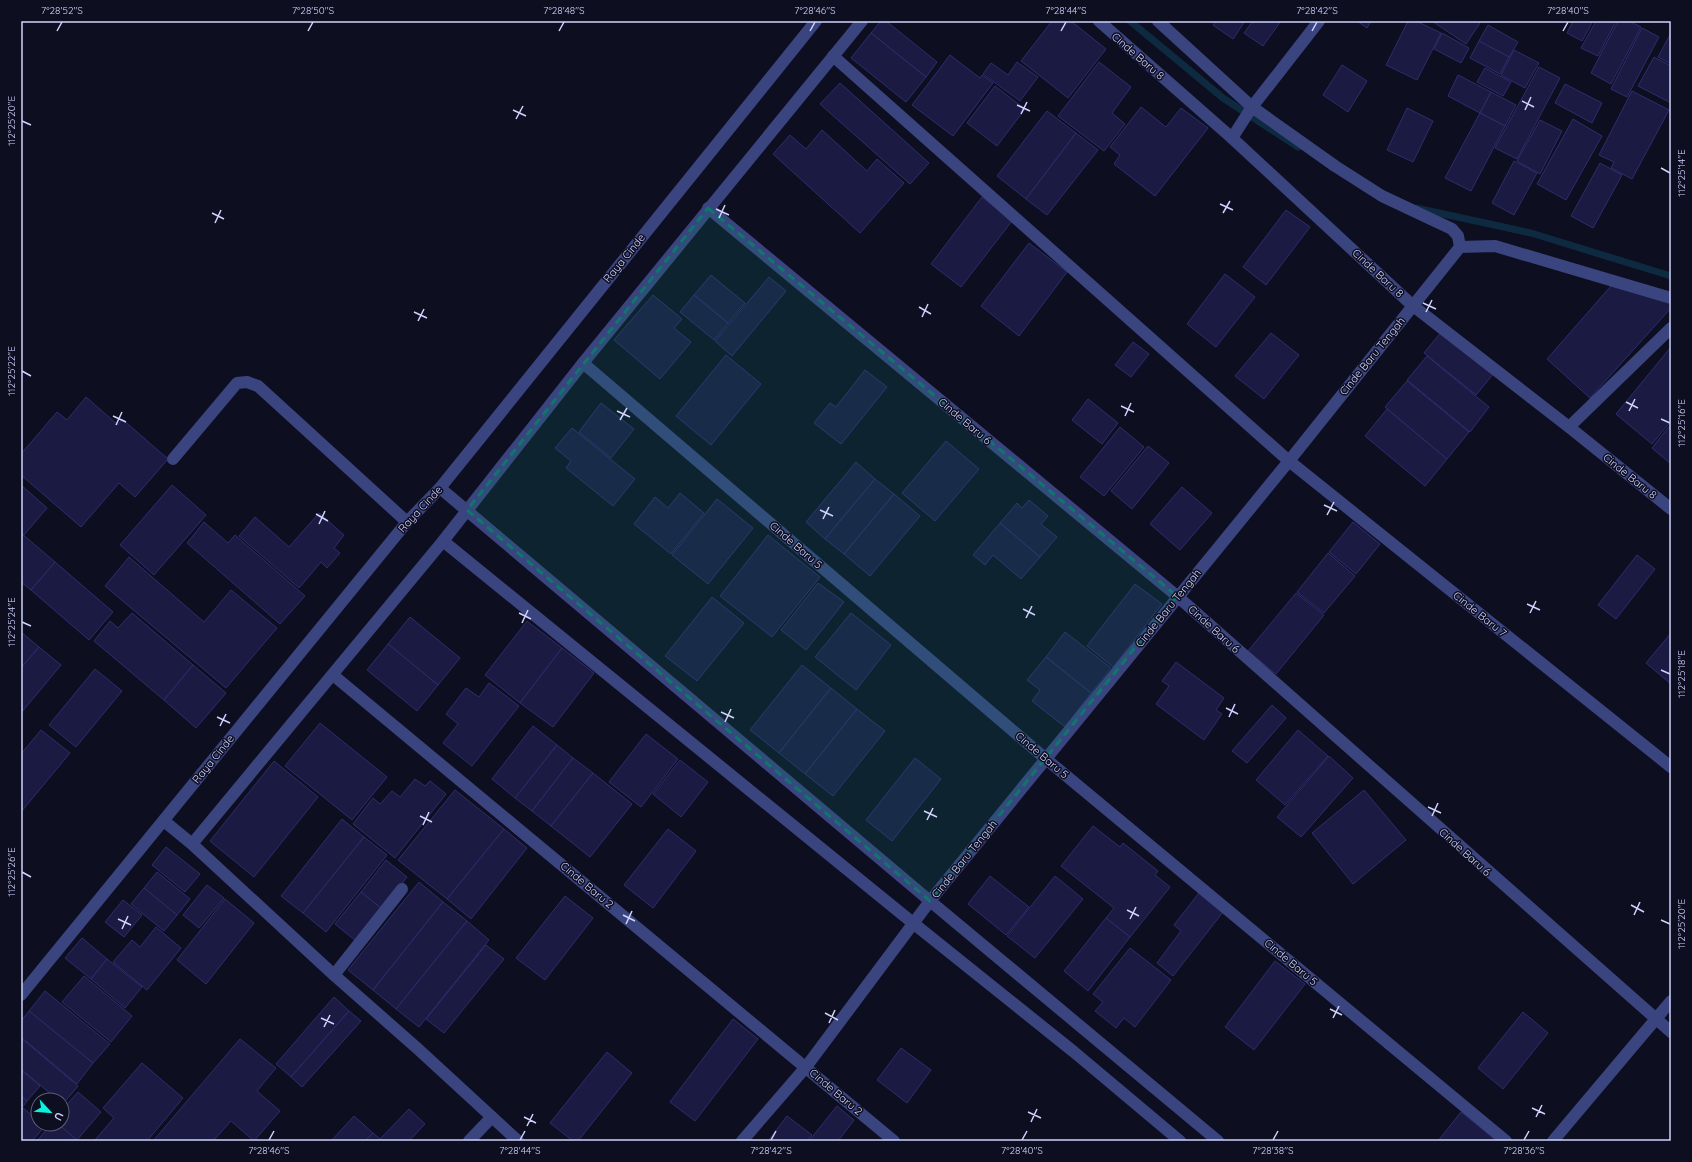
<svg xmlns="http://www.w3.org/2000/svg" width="1692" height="1162" font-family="Quicksand,sans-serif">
<rect width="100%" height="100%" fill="#0e0e21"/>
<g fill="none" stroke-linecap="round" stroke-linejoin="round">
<g stroke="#0d2a41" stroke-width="7">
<polyline points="1130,21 1223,98 1298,147"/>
<polyline points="1416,208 1531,233 1671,276"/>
</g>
</g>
<g fill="#1b1a42" stroke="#2e2d6d">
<polygon points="881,21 886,21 937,62 926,77 871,33"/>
<polygon points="1052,21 1071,21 1106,49 1068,98 1021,61"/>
<polygon points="1216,21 1245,21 1233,39 1213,25"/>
<polygon points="1253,21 1281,21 1263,46 1244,33"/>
<polygon points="1357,21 1371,21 1367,28"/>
<polygon points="1408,21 1416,21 1441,33 1417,80 1386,65"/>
<polygon points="1432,21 1477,21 1480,23 1466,44"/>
<polygon points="1573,21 1593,21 1582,41 1567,33"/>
<polygon points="1596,21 1616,21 1598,56 1581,48"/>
<polygon points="1618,21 1629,21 1641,27 1611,84 1591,73"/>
<polygon points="1488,25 1518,42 1509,57 1479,41"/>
<polygon points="1642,28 1659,37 1627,97 1611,89"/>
<polygon points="871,33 926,77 906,102 851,58"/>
<polygon points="1442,33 1469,48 1461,63 1434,49"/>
<polygon points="1671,33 1671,64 1658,57"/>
<polygon points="1479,41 1509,57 1500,74 1470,58"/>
<polygon points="1514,50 1539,63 1525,88 1501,75"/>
<polygon points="950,55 980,78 982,75 993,83 953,136 912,105"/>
<polygon points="1654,57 1671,66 1671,103 1638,86"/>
<polygon points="1017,62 1038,77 1020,101 983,74 991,63 1008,75"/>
<polygon points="1099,62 1131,87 1112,113 1125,124 1104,151 1058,116"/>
<polygon points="1342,65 1367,81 1348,112 1323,95"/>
<polygon points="1539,67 1560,78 1517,159 1495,148"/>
<polygon points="1485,68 1511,82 1503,96 1477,82"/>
<polygon points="1458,75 1491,92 1480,113 1448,96"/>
<polygon points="840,83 929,163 910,184 820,104"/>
<polygon points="1565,84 1602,103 1592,123 1555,103"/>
<polygon points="995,86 1025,109 997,146 967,123"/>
<polygon points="1632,91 1669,110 1632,179 1611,168 1614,162 1599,155"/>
<polygon points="1491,92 1516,105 1505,126 1480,113"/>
<polygon points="1141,107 1166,127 1181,108 1208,128 1155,196 1114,164 1120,155 1110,147"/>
<polygon points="1407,108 1433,121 1413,162 1387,150"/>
<polygon points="1047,111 1076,133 1026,199 997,176"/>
<polygon points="1480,113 1505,126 1471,191 1445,178"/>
<polygon points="1573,119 1602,136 1566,200 1537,184"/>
<polygon points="1540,120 1562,131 1540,174 1517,161"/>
<polygon points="822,130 867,171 877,159 904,183 860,233 773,154 790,135 806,149"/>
<polygon points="1076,133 1098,150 1047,215 1026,199"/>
<polygon points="1514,161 1537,173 1514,215 1492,203"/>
<polygon points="1600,163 1622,175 1593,228 1571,216"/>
<polygon points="982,197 1012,221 961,287 931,264"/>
<polygon points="1286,210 1310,227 1266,285 1243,267"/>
<polygon points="1029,243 1067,272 1019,336 981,306"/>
<polygon points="1225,274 1255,297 1216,347 1187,324"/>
<polygon points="711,275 745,303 728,323 694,295"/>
<polygon points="769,277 786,291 732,356 715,341"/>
<polygon points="1611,286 1671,303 1671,308 1590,398 1547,359"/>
<polygon points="653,295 682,319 674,328 691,342 660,379 614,340"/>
<polygon points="694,295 728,323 714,340 680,312"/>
<polygon points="1442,331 1494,373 1476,395 1424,353"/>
<polygon points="1271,333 1299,355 1264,399 1235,376"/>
<polygon points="1133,342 1149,354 1131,377 1115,365"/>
<polygon points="1671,347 1671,421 1652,444 1616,414"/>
<polygon points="726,355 761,384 711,445 676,416"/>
<polygon points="1427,356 1489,407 1470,432 1407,380"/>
<polygon points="865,370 887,387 841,444 814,423 830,403 836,407"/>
<polygon points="1407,381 1469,432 1447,459 1385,407"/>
<polygon points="86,397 118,425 122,419 168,459 135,497 119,483 81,527 21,475 21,454 57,412 67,420"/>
<polygon points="1088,399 1118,423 1102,444 1072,420"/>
<polygon points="601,403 634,429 611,458 579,432"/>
<polygon points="1387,409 1447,459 1425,486 1365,436"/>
<polygon points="1671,424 1671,464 1652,448"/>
<polygon points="1120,427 1144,447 1104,496 1080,477"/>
<polygon points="572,428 635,479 613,506 566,468 571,461 555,448"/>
<polygon points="946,441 979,469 935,521 902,493"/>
<polygon points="1148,446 1169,463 1132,509 1111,491"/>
<polygon points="856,462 875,479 825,539 806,522"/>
<polygon points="875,479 894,494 844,554 825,539"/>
<polygon points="21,485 47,508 24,535 21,532"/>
<polygon points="172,485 206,515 154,575 120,545"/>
<polygon points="1182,487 1212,513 1180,550 1150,524"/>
<polygon points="680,493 704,513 671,554 634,524 655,497 668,508"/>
<polygon points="894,494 920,516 870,576 844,554"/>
<polygon points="717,499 753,528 708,584 672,555"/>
<polygon points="1029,500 1048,516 1041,524 1057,537 1040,557 1000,523 1017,503 1022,508"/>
<polygon points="319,513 344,535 334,548 340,553 327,568 321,562 299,588 239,536 255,517 289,547"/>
<polygon points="204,522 228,543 235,535 305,596 280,624 187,543"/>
<polygon points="1353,522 1380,544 1356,574 1329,552"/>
<polygon points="1000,523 1040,557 1021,579 993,555 985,565 973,555"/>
<polygon points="21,533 55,562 31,590 21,582"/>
<polygon points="768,535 820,577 772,637 720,596"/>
<polygon points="1328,553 1355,576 1324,613 1297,592"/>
<polygon points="1637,555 1655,569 1616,619 1598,605"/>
<polygon points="129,557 204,622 231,590 277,628 226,688 105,586"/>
<polygon points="55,562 113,612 89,640 31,590"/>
<polygon points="818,583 844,602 806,650 781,630"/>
<polygon points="1135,584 1162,604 1113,667 1087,646"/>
<polygon points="1296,593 1324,615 1276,674 1248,651"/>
<polygon points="712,597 744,623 697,681 665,656"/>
<polygon points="132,613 193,665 164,700 94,641 110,621 118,628"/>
<polygon points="851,613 891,645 856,690 815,657"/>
<polygon points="410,617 460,658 438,685 388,644"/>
<polygon points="527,621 562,648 520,703 485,675"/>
<polygon points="21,632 39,647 21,668"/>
<polygon points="1065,632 1111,668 1091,693 1046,657"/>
<polygon points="1671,633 1671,684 1646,663"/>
<polygon points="388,644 438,685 417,711 367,670"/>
<polygon points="39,647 61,665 21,713 21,668"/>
<polygon points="562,648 594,673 553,727 520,703"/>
<polygon points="1046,657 1091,693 1065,727 1032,701 1040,690 1027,680"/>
<polygon points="1176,662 1224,698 1216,710 1222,714 1204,740 1156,704 1169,686 1162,681"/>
<polygon points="193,665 226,693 196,728 164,700"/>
<polygon points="802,665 831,688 779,753 750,730"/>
<polygon points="95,669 122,691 76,747 49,725"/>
<polygon points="489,683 519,706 472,766 443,743 458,724 446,714 466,688 479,697"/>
<polygon points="831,688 857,709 805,774 779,753"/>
<polygon points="1272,705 1286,718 1247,763 1232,751"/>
<polygon points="857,709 885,731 833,796 805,774"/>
<polygon points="320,723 387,777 352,820 285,766"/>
<polygon points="533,726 557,745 515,798 492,779"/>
<polygon points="41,730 70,753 21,812 21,754"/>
<polygon points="1298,730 1328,756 1285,805 1256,780"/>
<polygon points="646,734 678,759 641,807 609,782"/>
<polygon points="557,745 573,758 532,811 515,798"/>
<polygon points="1329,756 1353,778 1301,837 1277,817"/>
<polygon points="573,758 593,773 551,826 532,811"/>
<polygon points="915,758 941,779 892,841 866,820"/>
<polygon points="680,760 708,782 681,817 653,794"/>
<polygon points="274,761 318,797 254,877 210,841"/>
<polygon points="593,773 632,804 590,857 551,826"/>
<polygon points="415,779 425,786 430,781 446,794 395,858 353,824 373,798 380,804 392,791 400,797"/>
<polygon points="455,790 504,829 447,899 398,860"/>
<polygon points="1364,790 1406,840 1353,884 1312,833"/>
<polygon points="342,819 364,837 303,913 281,896"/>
<polygon points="1093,826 1120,847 1123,843 1158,871 1155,875 1170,887 1130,937 1106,918 1114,908 1061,866"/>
<polygon points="504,829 527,848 471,919 447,899"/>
<polygon points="668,829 696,851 653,908 624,885"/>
<polygon points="364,837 387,855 326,932 303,913"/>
<polygon points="166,847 200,874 185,892 152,865"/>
<polygon points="386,860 407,877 382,909 361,892"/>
<polygon points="157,872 190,899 177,915 144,888"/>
<polygon points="990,876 1029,907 1006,935 968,904"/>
<polygon points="1055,876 1083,899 1035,958 1007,936"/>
<polygon points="419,882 443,902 373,990 348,970"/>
<polygon points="207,885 224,898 199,928 183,915"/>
<polygon points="144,888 177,915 164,931 131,904"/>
<polygon points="361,892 382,909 356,941 335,924"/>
<polygon points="1199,893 1223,912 1173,976 1157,963 1181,931 1174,925"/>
<polygon points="565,896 593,918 545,980 516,958"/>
<polygon points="225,899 254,923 206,984 177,960"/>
<polygon points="123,900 142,915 124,937 105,922"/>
<polygon points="443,902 467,921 396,1009 373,990"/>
<polygon points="1106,918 1130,937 1088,991 1064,971"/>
<polygon points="467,921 489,940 419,1027 396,1009"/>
<polygon points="156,927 181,948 147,990 113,962 132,940 140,947"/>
<polygon points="82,938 107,959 91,979 65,958"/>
<polygon points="486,945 504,959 444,1033 426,1019"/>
<polygon points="1130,948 1171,980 1135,1027 1124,1018 1116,1028 1095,1011 1103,1002 1093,994"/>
<polygon points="107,959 142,987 125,1008 91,979"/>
<polygon points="1275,961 1305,984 1254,1050 1225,1027"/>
<polygon points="84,976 132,1016 111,1042 62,1002"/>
<polygon points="45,991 110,1044 93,1063 29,1011"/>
<polygon points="334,997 349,1011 291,1077 276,1064"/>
<polygon points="29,1011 93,1063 77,1084 21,1037 21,1021"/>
<polygon points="349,1011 361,1021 302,1087 291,1077"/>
<polygon points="1523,1012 1548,1033 1503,1089 1478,1068"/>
<polygon points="733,1019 758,1039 695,1121 670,1102"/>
<polygon points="21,1038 78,1086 63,1104 62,1100 58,1100 21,1069"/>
<polygon points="240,1039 276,1068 257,1091 280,1111 254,1141 231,1121 213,1141 153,1141"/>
<polygon points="901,1048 931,1070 907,1103 877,1080"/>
<polygon points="607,1052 632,1073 578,1141 573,1141 550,1123"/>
<polygon points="142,1063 183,1098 147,1141 94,1141 114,1118 103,1108"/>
<polygon points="21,1070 40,1086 27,1101 21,1096"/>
<polygon points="78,1092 101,1112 77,1140 58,1124 62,1124 62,1110"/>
<polygon points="21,1096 27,1101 21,1109"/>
<polygon points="837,1106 854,1120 838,1141 809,1141"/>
<polygon points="23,1108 38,1120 38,1124 45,1126 32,1141 21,1141 21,1111"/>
<polygon points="409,1109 425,1124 409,1141 365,1141 373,1133 380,1139"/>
<polygon points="1461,1112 1497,1141 1438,1141"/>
<polygon points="354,1116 373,1133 365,1141 331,1141"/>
<polygon points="787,1116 812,1135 807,1141 768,1141"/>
<polygon points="51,1124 58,1124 77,1140 37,1141"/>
</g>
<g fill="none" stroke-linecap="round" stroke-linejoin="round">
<g stroke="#3a447f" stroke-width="12">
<polyline points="1099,21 1232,138 1412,305 1569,427 1671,509"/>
<polyline points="1158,21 1252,107 1335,166 1382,196 1452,229 1458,236 1460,247"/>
<polyline points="833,56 1289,461 1671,767"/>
<polyline points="1232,138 1252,107 1319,21"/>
<polyline points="708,208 1177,596 1671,1032"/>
<polyline points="583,363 1046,759 1506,1141"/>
<polyline points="1569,427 1671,328"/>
<polyline points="173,459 237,383 247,382 258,386 407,522"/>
<polyline points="440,488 930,901 1218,1141"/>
<polyline points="443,541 913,923 1074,1052 1180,1141"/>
<polyline points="333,675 894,1141"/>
<polyline points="164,821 192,844 334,975 418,1049 518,1141"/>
<polyline points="192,844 443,541 583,363 862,21"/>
<polyline points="334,975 402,889"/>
<polyline points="21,995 407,522 440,488 816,21"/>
<polyline points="469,1141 492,1117"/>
<polyline points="742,1141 806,1067 930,901 1289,461 1460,247 1495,246 1671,298"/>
<polyline points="1553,1141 1671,1001"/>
</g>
</g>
<path fill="#0f766e" fill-opacity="0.2" stroke="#0f766e" stroke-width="3" stroke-dasharray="8 5" stroke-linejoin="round" d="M708 208 1177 596 930 901 467 510Z"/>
<path fill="none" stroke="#cfd3fe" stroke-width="1.5" d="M57 31 62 22M308 31 313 22M559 31 564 22M810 31 815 22M1061 31 1066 22M1312 31 1317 22M1563 31 1568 22M1522 101 1534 107M1017 105 1030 111M513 110 526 116M1525 110 1531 97M1021 114 1027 102M516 119 523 106M22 121 31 125M1661 168 1670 173M1220 204 1233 210M716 209 729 215M212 213 224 219M1223 213 1230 201M719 218 725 205M215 223 221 210M1423 303 1436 309M919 307 931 314M414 312 427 318M1426 312 1432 300M922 317 928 304M418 321 424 309M22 371 31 376M1626 402 1638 408M1121 406 1134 412M617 411 630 417M1629 411 1635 399M113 416 126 422M1125 416 1131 403M1661 419 1670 423M620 420 627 408M116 425 122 412M1324 505 1337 511M820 510 833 516M316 514 328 521M1327 515 1334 502M823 519 829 507M319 524 325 511M1527 604 1540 610M1023 609 1035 615M519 613 531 619M1530 613 1536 601M1026 618 1032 606M22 622 31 626M522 623 528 610M1661 670 1670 674M1226 708 1238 714M721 712 734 718M217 717 230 723M1229 717 1235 704M725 722 731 709M220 726 226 714M1428 807 1441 813M924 811 937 817M420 816 432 822M1432 816 1438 803M927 820 933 808M423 825 429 812M22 872 31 877M1631 905 1644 912M1127 910 1139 916M623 915 635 921M1634 915 1640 902M118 919 131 925M1130 919 1136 907M1661 920 1670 924M626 924 632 911M122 929 128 916M1330 1009 1342 1015M825 1013 838 1020M321 1018 334 1024M1333 1018 1339 1006M829 1023 835 1010M324 1027 330 1015M1532 1108 1545 1114M1028 1112 1041 1118M524 1117 536 1123M1536 1117 1542 1105M1031 1122 1037 1109M527 1126 533 1114M269 1140 274 1131M520 1140 525 1131M771 1140 776 1131M1022 1140 1027 1131M1273 1140 1278 1131M1524 1140 1529 1131"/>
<g text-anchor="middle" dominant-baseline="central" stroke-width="3" stroke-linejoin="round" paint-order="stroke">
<g font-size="11" fill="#cfd3fe" stroke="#0e0e21">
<text transform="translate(1138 56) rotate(41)">Cinde Baru 8</text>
<text transform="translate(624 258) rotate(-51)">Raya Cinde</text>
<text transform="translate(1378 273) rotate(43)">Cinde Baru 8</text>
<text transform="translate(1372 356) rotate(-51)">Cinde Baru Tengah</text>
<text transform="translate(965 421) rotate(40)">Cinde Baru 6</text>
<text transform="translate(1630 476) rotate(39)">Cinde Baru 8</text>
<text transform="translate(420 509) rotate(-47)">Raya Cinde</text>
<text transform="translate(796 545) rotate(41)">Cinde Baru 5</text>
<text transform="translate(1168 608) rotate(-51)">Cinde Baru Tengah</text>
<text transform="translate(1480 614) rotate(39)">Cinde Baru 7</text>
<text transform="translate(1214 629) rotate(42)">Cinde Baru 6</text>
<text transform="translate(1042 755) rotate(40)">Cinde Baru 5</text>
<text transform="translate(213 759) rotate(-51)">Raya Cinde</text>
<text transform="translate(1465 852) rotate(42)">Cinde Baru 6</text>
<text transform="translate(964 859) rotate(-51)">Cinde Baru Tengah</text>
<text transform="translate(587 885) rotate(40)">Cinde Baru 2</text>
<text transform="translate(1291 962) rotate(40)">Cinde Baru 5</text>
<text transform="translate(836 1092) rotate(40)">Cinde Baru 2</text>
</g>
</g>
<rect width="1692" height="1162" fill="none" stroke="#0e0e21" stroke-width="44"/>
<g transform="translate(50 1112) rotate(116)"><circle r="19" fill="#0e0e21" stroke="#5b5d79"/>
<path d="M0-3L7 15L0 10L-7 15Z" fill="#06f3de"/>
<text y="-6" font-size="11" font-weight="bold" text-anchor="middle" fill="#cfd3fe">U</text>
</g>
<rect x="22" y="22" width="1648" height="1118" fill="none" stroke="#cfd3fe" stroke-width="1.5"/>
<g font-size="10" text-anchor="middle" fill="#cfd3fe">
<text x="62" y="14">7°28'52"S</text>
<text x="313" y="14">7°28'50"S</text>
<text x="564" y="14">7°28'48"S</text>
<text x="815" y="14">7°28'46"S</text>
<text x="1066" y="14">7°28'44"S</text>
<text x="1317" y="14">7°28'42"S</text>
<text x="1568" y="14">7°28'40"S</text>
<text transform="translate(11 121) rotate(-90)" y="4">112°25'20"E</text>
<text transform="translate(1681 173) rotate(-90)" y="4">112°25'14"E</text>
<text transform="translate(11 371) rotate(-90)" y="4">112°25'22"E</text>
<text transform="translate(1681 423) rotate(-90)" y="4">112°25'16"E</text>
<text transform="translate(11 622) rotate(-90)" y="4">112°25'24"E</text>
<text transform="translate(1681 674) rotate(-90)" y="4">112°25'18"E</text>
<text transform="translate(11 872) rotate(-90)" y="4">112°25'26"E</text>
<text transform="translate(1681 924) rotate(-90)" y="4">112°25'20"E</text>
<text x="269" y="1154">7°28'46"S</text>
<text x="520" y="1154">7°28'44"S</text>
<text x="771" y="1154">7°28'42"S</text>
<text x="1022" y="1154">7°28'40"S</text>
<text x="1273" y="1154">7°28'38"S</text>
<text x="1524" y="1154">7°28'36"S</text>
</g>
</svg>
